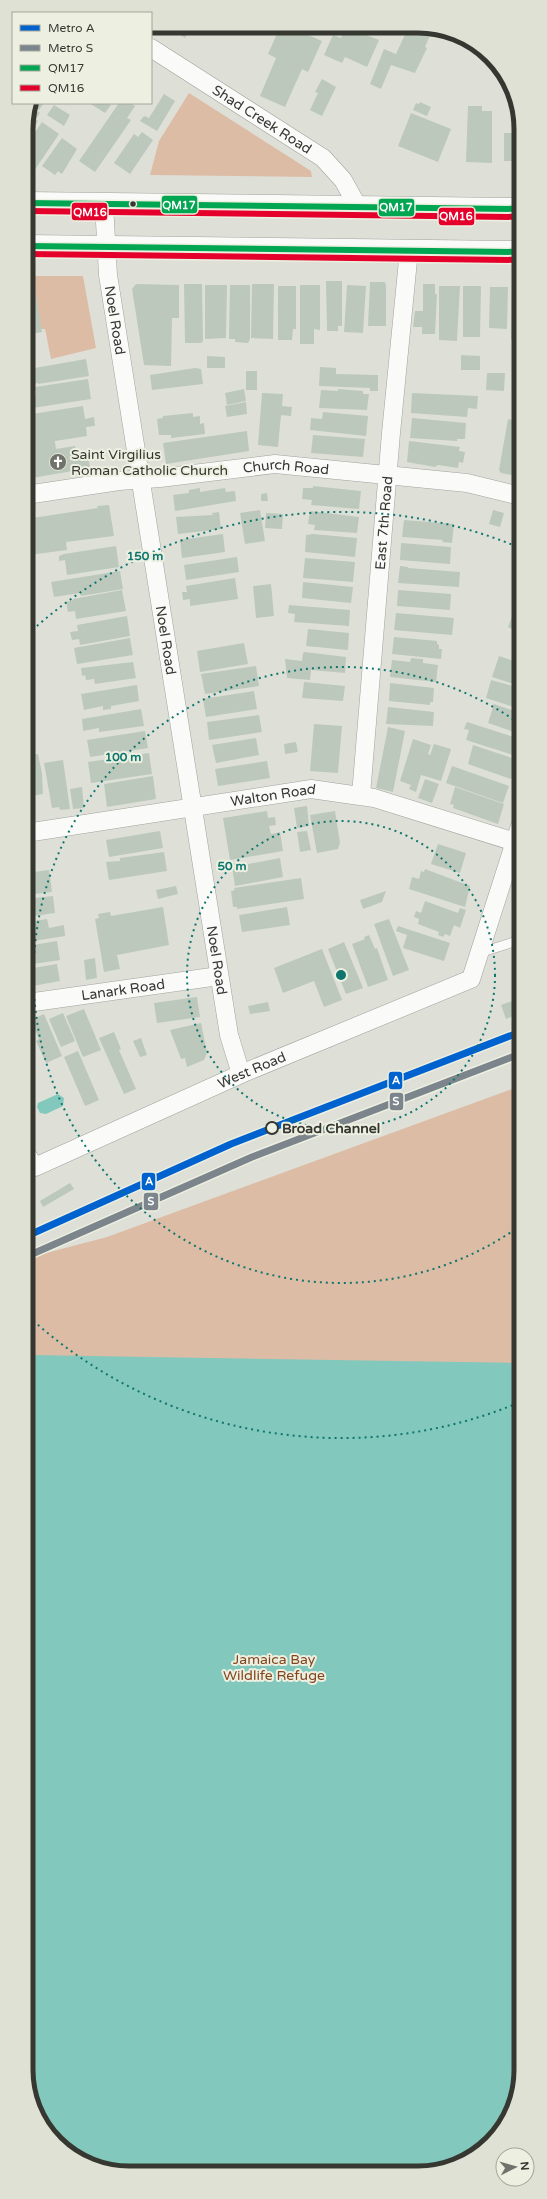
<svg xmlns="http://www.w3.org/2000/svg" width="547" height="2199" font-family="'Varela Round',sans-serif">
<rect width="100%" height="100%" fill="#dee0d8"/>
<g fill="#ddbca5">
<polygon points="189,93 311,171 312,177 150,175 159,141"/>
<polygon points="35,276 83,276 96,348 51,359 45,329 41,329 34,282"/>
<polygon points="520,1086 521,2076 513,2110 495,2138 464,2162 431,2172 109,2171 78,2159 52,2138 27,2083 27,1258 107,1237"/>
</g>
<g fill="#82c8bd">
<polygon points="58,1094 64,1098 63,1106 46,1114 40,1113 37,1107 38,1103"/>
<polygon points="27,1352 31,1355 521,1363 521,2076 513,2110 495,2138 464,2162 431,2172 109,2171 78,2159 52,2138 27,2083"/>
</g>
<g fill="#bbc8bb">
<polygon points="166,26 192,26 185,38"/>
<polygon points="280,27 290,27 322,41 308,72 302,69 285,107 260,96 276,58 268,54"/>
<polygon points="345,27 379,40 367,67 345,57 342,63 324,55 333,35 341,38"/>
<polygon points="408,28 413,28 430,35 425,47 427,48 415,73 391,65 381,89 370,84 384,49 396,54"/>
<polygon points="322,79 336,87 322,116 310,110 318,93 315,92"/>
<polygon points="164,94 175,101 157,131 140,121 144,116 149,118"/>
<polygon points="420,102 431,107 427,116 413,110 416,103 419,104"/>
<polygon points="31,103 44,103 39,110"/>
<polygon points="89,103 108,103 111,105 105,113"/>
<polygon points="119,103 130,103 135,106 127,118 131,120 95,172 79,161"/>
<polygon points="54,105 70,115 64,126 47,115"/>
<polygon points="468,106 482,106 482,111 492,111 492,163 466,162"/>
<polygon points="30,107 40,113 36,119 38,121 26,141 26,123"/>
<polygon points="411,113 451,129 438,162 398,146"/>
<polygon points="42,122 59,134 34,171 26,166 26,145"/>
<polygon points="516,124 520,124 520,161 504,161 504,133 515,133"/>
<polygon points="142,132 153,140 130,174 114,163 134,134 138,137"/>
<polygon points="62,138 77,149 62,174 58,171 55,175 42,166"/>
<polygon points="326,281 342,281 342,326 338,326 338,331 327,331"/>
<polygon points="34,282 42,332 26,335 26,283"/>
<polygon points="370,282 385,282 386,286 386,326 368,326"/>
<polygon points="136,284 179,285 179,318 172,318 171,366 144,365 132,289"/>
<polygon points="184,284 202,284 203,341 201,343 185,343"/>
<polygon points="252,284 274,284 273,339 251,338"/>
<polygon points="423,284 435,284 435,294 437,294 435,334 422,334 422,327 413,327 415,311 423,311"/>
<polygon points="205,285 227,285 226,338 205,339"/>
<polygon points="230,285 250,285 250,339 248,343 235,342 235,339 229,339"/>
<polygon points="300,285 320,285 320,330 314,329 314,344 300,344"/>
<polygon points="347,285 366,286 363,333 344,332"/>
<polygon points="512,285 520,285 520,340 511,339"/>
<polygon points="278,286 296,286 296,329 293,329 292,340 278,340"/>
<polygon points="439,286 460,286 457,341 439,340"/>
<polygon points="463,286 481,286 480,337 463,337"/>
<polygon points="490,287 508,287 507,329 489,328"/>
<polygon points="461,355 480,356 480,370 461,370"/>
<polygon points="207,356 225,357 225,368 207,368"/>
<polygon points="86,359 89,376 38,384 38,383 26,385 26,367 29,367 29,369"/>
<polygon points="320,367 336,368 336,374 378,375 378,391 370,391 370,388 319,386"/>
<polygon points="195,368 201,369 203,384 152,390 150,375"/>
<rect x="246" y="371" width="11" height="19"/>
<polygon points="487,373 505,373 504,391 486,390"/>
<polygon points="88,379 91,399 26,409 26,397 36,395 35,387"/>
<polygon points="244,389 246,401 227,405 225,393"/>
<polygon points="338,389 363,391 363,394 369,394 367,410 319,408 321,390 338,391"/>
<polygon points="262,393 283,394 282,406 292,407 291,416 281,415 278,447 258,445"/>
<polygon points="412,393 478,396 477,409 468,408 467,417 411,413"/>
<polygon points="246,402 247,414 227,417 225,406"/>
<polygon points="83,406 85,419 94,417 95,426 86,427 87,436 55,441 56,449 75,446 76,452 85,451 86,455 88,455 90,468 26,479 26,415"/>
<polygon points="323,412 368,416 366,436 310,430 311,418 322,419"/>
<polygon points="193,413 193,417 200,416 200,424 204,423 205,434 171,438 171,435 159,435 157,419 163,418 163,416"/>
<polygon points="518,414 520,415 520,469 517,476 501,473 499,470 508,419 517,421"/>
<polygon points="412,418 466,423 465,439 457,439 457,441 410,438"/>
<polygon points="247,431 249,451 166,464 163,443"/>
<polygon points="313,435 365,439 363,457 311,453"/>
<polygon points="409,441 460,447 459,451 465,452 463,463 459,462 458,468 438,465 435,467 407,462"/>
<polygon points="313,486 361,491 359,509 311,505 312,500 302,499 303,488 313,488"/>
<polygon points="200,488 200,492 225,488 226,492 235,491 236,501 175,511 173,495 189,493 189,490"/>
<polygon points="267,493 268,501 261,501 261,494"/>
<polygon points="109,505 114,536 66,542 67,550 29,555 33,582 26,583 26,519 98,508 97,506"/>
<polygon points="260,510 265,541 245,544 240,513"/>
<polygon points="493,510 504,513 500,527 489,524"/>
<polygon points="310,511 359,517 357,533 314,530 315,525 308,524"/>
<polygon points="219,512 221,529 178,534 176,517 213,515 212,513"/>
<polygon points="266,513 283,514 282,529 265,528"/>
<polygon points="404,520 454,524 452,543 442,542 443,540 402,537"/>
<polygon points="223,534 225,552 182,558 180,540"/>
<polygon points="313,534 357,538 355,557 305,552 306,535"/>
<polygon points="401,543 451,547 450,564 400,560"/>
<polygon points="116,546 119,567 67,575 65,560 59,561 59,556 64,554"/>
<polygon points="237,557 239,572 186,580 184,565"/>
<polygon points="305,558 355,562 353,582 303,578"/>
<polygon points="400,566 408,567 408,568 460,572 459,587 398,583"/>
<polygon points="120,571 123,589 81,596 80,593 54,597 51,582"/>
<polygon points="235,578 238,599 190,606 190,599 183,600 182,592 187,592 186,586"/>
<polygon points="303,582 353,587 351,603 302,598"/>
<polygon points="271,584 274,616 256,618 253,586"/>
<polygon points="122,590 126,611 76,619 75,611 68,612 66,602 73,600 73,599"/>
<polygon points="398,590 451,594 450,610 397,606"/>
<polygon points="520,593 520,607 516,605"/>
<polygon points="289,605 350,610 349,626 294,622 295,614 288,613"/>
<polygon points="515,609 520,611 520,633 508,627"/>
<polygon points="396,613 454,618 452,635 394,630"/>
<polygon points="127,616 130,636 80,645 79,639 72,640 70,632 78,631 77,625"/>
<polygon points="308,629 349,633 348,650 306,646"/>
<polygon points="394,637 437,641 437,644 439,645 439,649 442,649 441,659 392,654"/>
<polygon points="130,638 133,655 77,664 74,648"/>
<polygon points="244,643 248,664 200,672 197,651"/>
<polygon points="305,652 346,657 345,673 311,670 310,680 287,678 285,659 302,661 303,653"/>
<polygon points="499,656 520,663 520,686 492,677"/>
<polygon points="411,658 423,659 423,663 438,665 436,682 390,677 392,660 410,662"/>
<polygon points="133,662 136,678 95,684 94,679 86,680 85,675 82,676 81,668"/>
<polygon points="256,666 259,686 205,694 201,674"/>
<polygon points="491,680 520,688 520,709 486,698"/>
<polygon points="304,682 345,686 343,701 302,698"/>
<polygon points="390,683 434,688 433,702 430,702 430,705 389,701"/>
<polygon points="137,685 139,701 111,706 111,709 103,710 103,706 84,710 81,694"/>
<polygon points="254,691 257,709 206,717 203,699"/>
<polygon points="494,704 520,713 520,734 488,723"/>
<polygon points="388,707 434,712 433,726 386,724"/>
<polygon points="141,709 144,726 99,732 99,728 83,731 82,719"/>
<polygon points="259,715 262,732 209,740 207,722"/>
<polygon points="467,722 520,739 519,757 466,740 469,730 464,729"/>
<polygon points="314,724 342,726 338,773 310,771"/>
<polygon points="388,727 405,731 393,792 376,788"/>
<polygon points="145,731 148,748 90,757 87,740"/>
<polygon points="256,738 259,755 216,763 212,745"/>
<polygon points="413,739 431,745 428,754 430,755 434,744 451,749 441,781 421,775 416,792 409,789 411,785 400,781"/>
<polygon points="296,742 298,752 285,754 284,744"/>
<polygon points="473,745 518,760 511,779 468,764"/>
<polygon points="149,753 152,774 91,783 88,762"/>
<polygon points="38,754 42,773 43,794 26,797 26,756"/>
<polygon points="63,760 70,809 60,810 59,807 52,808 44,763"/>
<polygon points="267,761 270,778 218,786 215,769"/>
<polygon points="452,766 509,786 503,803 446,783"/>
<polygon points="153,776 156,799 107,807 104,784"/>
<polygon points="425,779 439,784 432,803 418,798"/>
<polygon points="82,787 84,808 73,809 70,789"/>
<polygon points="455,787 504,804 498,824 453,808 454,805 450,804"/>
<polygon points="307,806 309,826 297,828 294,808"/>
<polygon points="267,811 268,818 275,817 276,825 269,826 271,834 280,832 283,851 230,860 223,818"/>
<polygon points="335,811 340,843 338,849 317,853 310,815"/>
<polygon points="160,831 163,848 109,857 106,840"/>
<polygon points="307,831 311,850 300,852 297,832"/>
<polygon points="438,844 466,853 460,873 431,864"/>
<polygon points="164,852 167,871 109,880 106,862 120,861 120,858"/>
<polygon points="280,858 283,877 235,886 232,867"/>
<polygon points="425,869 470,886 465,907 409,889 412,877 419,879 421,871 424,872"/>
<polygon points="49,870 52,892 26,895 26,873"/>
<polygon points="517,874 520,875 520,893 512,890"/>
<polygon points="301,878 304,899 237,909 237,907 233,907 231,891 235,890 234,888"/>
<polygon points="176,886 178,894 158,899 156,890"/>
<polygon points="386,891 382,902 363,909 360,900"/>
<polygon points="53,896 55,913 26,917 26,899"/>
<polygon points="425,901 458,913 460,908 466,910 460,928 454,925 450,936 445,934 443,937 438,935 439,932 418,924 419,919 414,917 416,911 421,913"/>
<polygon points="163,907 169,945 117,955 120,969 104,972 95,919 99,918 98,914 110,912 111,916"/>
<polygon points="287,907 290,925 242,932 239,915"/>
<polygon points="47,919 49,928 64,925 65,936 27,942 26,922"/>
<polygon points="389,919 409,970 393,976 374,924"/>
<polygon points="398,926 450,943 444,961 403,948 407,935 396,931"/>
<polygon points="369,935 375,949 377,948 388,980 368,987 352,944 365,939 364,937"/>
<polygon points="57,941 60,960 27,965 27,946"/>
<polygon points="344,942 363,988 346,994 328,949"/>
<polygon points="322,949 342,1000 324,1007 314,981 283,993 274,968"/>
<polygon points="95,958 97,978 86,980 84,960"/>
<polygon points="57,964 60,981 27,987 27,969"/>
<polygon points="197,997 200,1017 157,1023 154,1003"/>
<polygon points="520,998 520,1013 506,1019 501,1005"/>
<polygon points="268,1002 270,1011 250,1014 248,1006"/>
<polygon points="84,1009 101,1050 83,1057 66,1016"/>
<polygon points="63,1013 75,1041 61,1047 49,1019"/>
<polygon points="44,1014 62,1056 46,1063 36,1041 39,1039 31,1020"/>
<polygon points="201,1023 207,1053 204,1060 187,1067 185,1058 181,1059 170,1030"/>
<polygon points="114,1032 121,1049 119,1050 136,1089 124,1094 99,1038"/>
<polygon points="141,1038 147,1055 140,1057 133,1041"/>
<polygon points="78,1051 99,1100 85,1106 64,1057"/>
<polygon points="70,1183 74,1189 43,1207 40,1201"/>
</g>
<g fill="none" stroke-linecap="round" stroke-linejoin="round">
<g stroke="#a0a29c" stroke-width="10">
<polyline id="lane" points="479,953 520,940"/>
</g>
<g stroke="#a0a29c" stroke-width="19">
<g id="street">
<path id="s1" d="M151 48 323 158 343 180 358 207"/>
<path id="s2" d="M104 204 108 275 229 1035 241 1074"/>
<path id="s3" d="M26 495 119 481 160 478 275 464 467 483 520 496"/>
<path id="s4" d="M361 795 391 433 409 250"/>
<path id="s5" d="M26 833 311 789 374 798 515 842"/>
<path id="s6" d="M27 1003 219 976"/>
<path id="s7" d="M27 1155 35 1167 241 1074 471 979 520 826"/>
</g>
</g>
<g stroke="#a0a29c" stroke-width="23">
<g id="primary">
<polyline points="26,203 520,209"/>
<polyline points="26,246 520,252"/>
</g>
</g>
<use href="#lane" stroke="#fafaf9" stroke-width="9"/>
<use href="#street" stroke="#fafaf9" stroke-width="18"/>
<use href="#primary" stroke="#fafaf9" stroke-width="22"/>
<g stroke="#edf0e1" stroke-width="9">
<g id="bus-1">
<polyline points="26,203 520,209"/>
<polyline points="26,246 520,252"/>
</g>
</g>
<g stroke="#edf0e1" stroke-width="9">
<g id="bus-2">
<polyline points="26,211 520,217"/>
<polyline points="26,254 520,260"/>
</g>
</g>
<use href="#bus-1" stroke="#00a651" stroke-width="6"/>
<use href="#bus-2" stroke="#e4002b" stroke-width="6"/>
<g stroke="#edf0e1" stroke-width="10">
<polyline id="metro-1" points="27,1236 231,1144 520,1032"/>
</g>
<g stroke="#edf0e1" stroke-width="10">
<polyline id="metro-2" points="30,1255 252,1157 520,1054"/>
</g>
<use href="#metro-1" stroke="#0062cf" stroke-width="7"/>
<use href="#metro-2" stroke="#7c858c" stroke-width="7"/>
</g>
<g fill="none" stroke="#0f766e" stroke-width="2" stroke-dasharray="2 4">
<circle cx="341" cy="975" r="154"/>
<path d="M520 1226A308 308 0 1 1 520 724"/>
<path d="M518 1403A463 463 0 0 1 28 1316M28 634A463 463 0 0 1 518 547"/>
</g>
<defs>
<g id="church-disc" transform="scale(0.9)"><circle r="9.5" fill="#71726b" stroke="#edf0e1"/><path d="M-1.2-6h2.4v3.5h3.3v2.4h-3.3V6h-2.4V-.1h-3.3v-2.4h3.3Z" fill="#fff"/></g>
</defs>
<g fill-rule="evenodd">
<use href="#church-disc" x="58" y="462"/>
</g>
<circle fill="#363731" stroke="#edf0e1" stroke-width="1.5" cx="133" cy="204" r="3.5"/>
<circle fill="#edf0e1" stroke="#363731" stroke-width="2" cx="272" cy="1128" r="6"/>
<g text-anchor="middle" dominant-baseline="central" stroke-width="4" stroke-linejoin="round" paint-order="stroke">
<g font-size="14" fill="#363731" stroke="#edf0e1">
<text stroke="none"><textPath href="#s1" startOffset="132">Shad Creek Road</textPath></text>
<text stroke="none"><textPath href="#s2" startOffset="117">Noel Road</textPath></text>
<text stroke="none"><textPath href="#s3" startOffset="262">Church Road</textPath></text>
<text stroke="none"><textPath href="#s4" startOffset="273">East 7th Road</textPath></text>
<text stroke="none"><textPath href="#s2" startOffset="441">Noel Road</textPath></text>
<text stroke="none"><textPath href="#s5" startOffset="250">Walton Road</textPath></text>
<text stroke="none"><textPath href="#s2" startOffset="765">Noel Road</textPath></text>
<text stroke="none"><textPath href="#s6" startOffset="97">Lanark Road</textPath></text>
<text stroke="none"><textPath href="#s7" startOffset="252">West Road</textPath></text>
</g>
<g font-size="14" fill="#363731" stroke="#edf0e1" text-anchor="start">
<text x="71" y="454">Saint Virgilius<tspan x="71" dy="16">Roman Catholic Church</tspan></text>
</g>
<g font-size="14" font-weight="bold" fill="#363731" stroke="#edf0e1" text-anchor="start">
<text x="282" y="1128">Broad Channel</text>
</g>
<g font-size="14" fill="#83451d" stroke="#edf0e1">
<text x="274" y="1659">Jamaica Bay<tspan x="274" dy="16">Wildlife Refuge</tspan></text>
</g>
</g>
<path d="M0 0H547V2199H0ZM129 33H418A96 96 0 0 1 514 129V2070A96 96 0 0 1 418 2166H129A96 96 0 0 1 33 2070V129A96 96 0 0 1 129 33Z" fill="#dee1d3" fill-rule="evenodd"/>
<path fill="none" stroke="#363731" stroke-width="5" d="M129 33H418A96 96 0 0 1 514 129V2070A96 96 0 0 1 418 2166H129A96 96 0 0 1 33 2070V129A96 96 0 0 1 129 33Z"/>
<circle cx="341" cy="975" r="6" fill="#0f766e" stroke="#edf0e1" stroke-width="2"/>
<g font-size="12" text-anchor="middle" font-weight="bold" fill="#0f766e" stroke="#edf0e1" stroke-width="4" stroke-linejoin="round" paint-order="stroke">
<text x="145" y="560">150 m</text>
<text x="123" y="761">100 m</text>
<text x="232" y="870">50 m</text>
</g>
<g stroke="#edf0e1" stroke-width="1.5">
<rect x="161" y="195" width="37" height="19" rx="4" fill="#00a651"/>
<rect x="378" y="198" width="37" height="19" rx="4" fill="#00a651"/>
<rect x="71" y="202" width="37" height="19" rx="4" fill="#e4002b"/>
<rect x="438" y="207" width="37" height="19" rx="4" fill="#e4002b"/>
<rect x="388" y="1071" width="15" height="19" rx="4" fill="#0062cf"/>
<rect x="389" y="1092" width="15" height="19" rx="4" fill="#7c858c"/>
<rect x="141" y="1172" width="15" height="19" rx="4" fill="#0062cf"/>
<rect x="143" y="1192" width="16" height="19" rx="4" fill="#7c858c"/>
</g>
<g font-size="11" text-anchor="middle" font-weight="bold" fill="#fff">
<text x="179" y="209">QM17</text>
<text x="396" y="211">QM17</text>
<text x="90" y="216">QM16</text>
<text x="456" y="220">QM16</text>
<text x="396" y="1084">A</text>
<text x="396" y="1105">S</text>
<text x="149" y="1185">A</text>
<text x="151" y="1205">S</text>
</g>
<rect x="12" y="12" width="140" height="92" fill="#edf0e1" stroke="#a4a69b"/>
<rect x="20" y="25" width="20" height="6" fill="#0062cf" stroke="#a4a69b"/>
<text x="48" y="32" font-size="12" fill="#363731">Metro A</text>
<rect x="20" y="45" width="20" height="6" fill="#7c858c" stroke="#a4a69b"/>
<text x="48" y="52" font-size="12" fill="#363731">Metro S</text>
<rect x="20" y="65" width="20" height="6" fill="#00a651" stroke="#a4a69b"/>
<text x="48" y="72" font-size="12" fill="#363731">QM17</text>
<rect x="20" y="85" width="20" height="6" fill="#e4002b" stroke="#a4a69b"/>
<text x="48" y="92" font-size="12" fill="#363731">QM16</text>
<g transform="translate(515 2167) rotate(84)"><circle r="19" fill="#edf0e1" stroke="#a4a69b"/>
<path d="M0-3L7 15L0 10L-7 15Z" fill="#71726b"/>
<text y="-6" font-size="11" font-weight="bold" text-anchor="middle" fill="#363731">N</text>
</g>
</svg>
